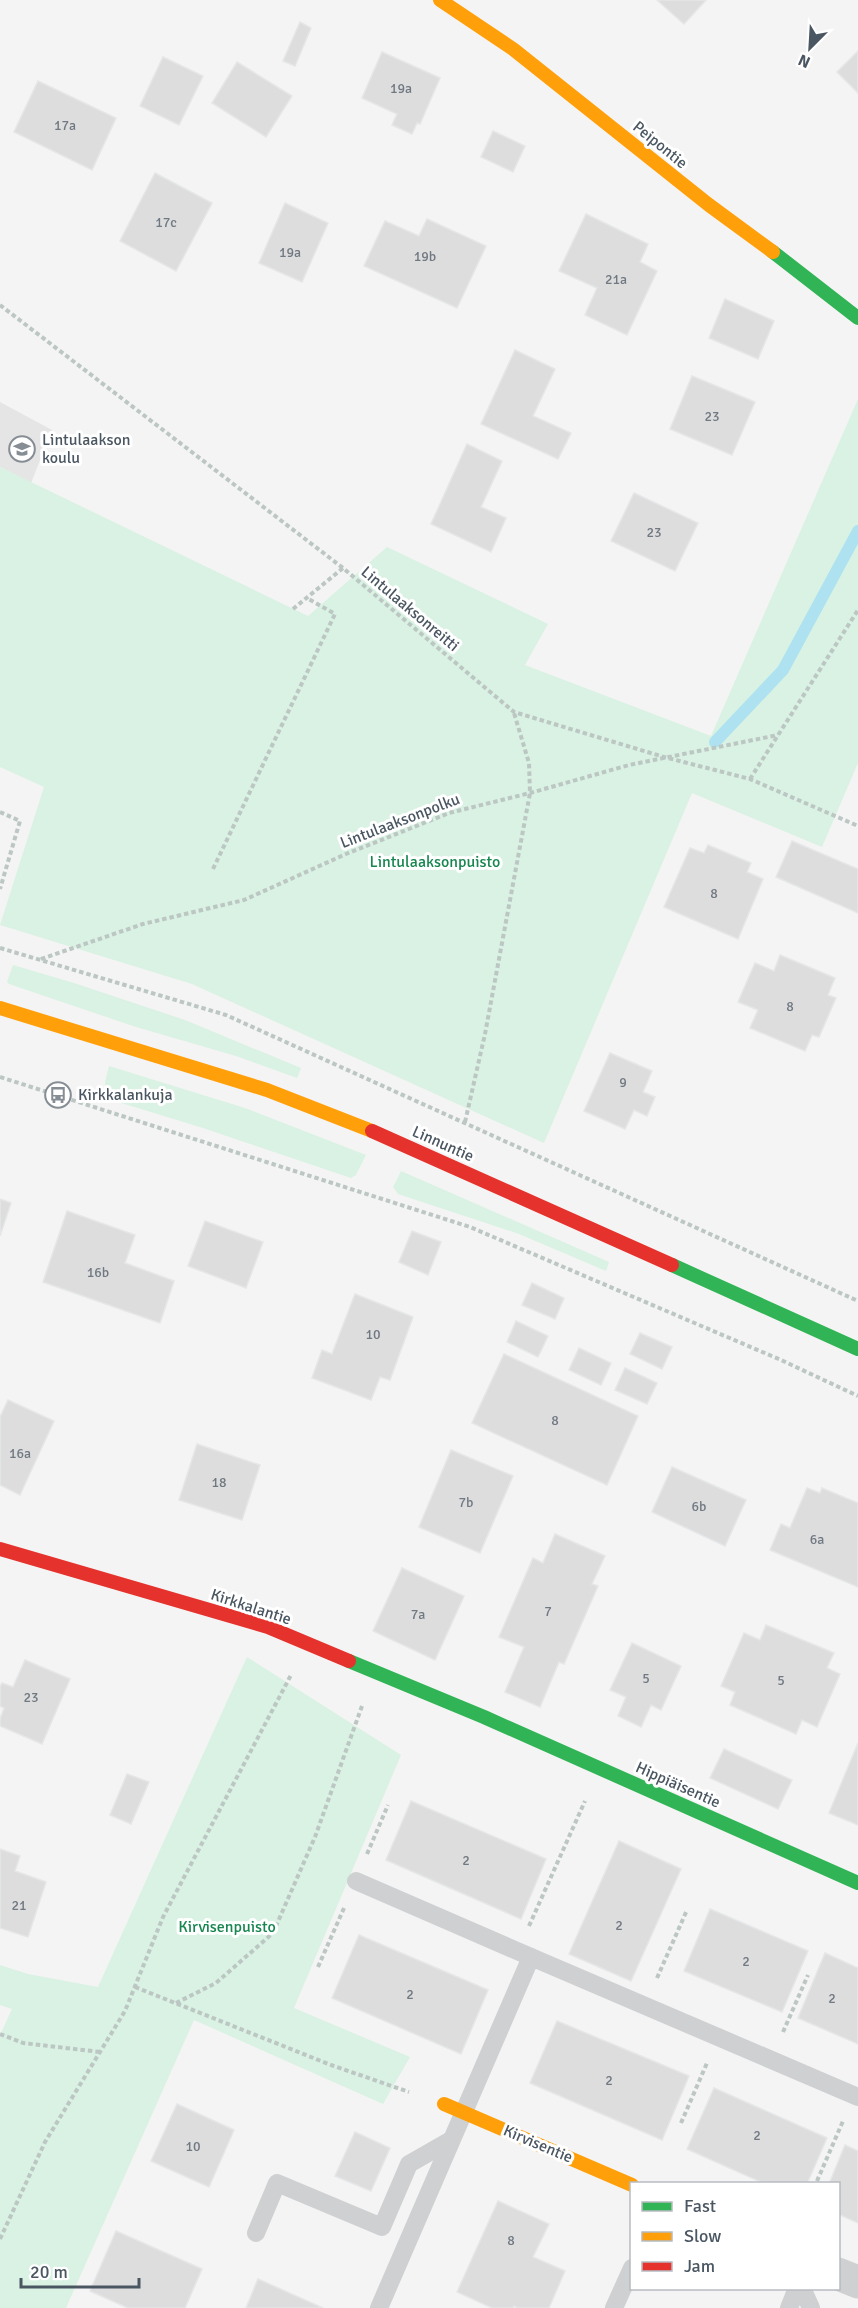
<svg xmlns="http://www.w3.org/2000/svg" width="858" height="2308" font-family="Signika,sans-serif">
<rect width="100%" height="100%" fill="#f4f4f4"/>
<polygon fill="#e6e5e6" points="0,402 52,430 31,483 0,467"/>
<g fill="#d9f2e3">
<polygon points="858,399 858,763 822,847 692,793 544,1143 192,984 0,925 44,787 0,767 0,467 308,616 387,547 548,624 525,665 711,736"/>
<polygon points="13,965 74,983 185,1020 301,1068 297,1078 236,1056 136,1027 9,984 7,982"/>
<polygon points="109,1066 245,1108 366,1155 356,1175 351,1178 203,1128 105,1098 105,1082"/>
<polygon points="401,1171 609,1262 606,1271 519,1234 398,1194 393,1187"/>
<polygon points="247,1657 401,1755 294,2008 410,2057 383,2104 194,2020 66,2308 0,2308 0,2035 12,2009 0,2005 0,1965 28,1974 98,1987"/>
</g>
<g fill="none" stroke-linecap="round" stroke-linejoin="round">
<polyline stroke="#aee2f0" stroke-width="12" points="715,742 783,670 858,531"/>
</g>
<g fill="#ddddde" stroke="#e5e6e7" stroke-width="1.5">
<polygon points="657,0 706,0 684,24"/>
<polygon points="300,22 311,28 295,66 283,61"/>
<polygon points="858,51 858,93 837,72"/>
<polygon points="382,52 440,78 420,124 417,123 412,134 392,125 397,114 362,98"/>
<polygon points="163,57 203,76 179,125 140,106"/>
<polygon points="237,62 292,96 266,137 212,103"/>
<polygon points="38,81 116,118 92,170 14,132"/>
<polygon points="493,131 525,146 513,172 481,157"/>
<polygon points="155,173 212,203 176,271 120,241"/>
<polygon points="285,203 328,223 302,282 259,263"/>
<polygon points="586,214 648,244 640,262 657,271 627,335 585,315 597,288 559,271"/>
<polygon points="427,219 486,246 457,308 364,266 385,221 419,236"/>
<polygon points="725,299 774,321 758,359 709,338"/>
<polygon points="515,350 555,369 533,416 571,433 558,459 481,424"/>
<polygon points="692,376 755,402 732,455 670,429"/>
<polygon points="467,444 502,461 481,507 506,518 491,552 431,524"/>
<polygon points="634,493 698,523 675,571 611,541"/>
<polygon points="792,841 858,869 858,913 776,877"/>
<polygon points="708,845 751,863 747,872 763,879 738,939 664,907 690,848 704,853"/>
<polygon points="780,955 835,978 828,995 836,998 819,1037 812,1035 805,1051 750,1028 758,1010 738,1002 755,963 774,971"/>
<polygon points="610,1053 652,1071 643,1092 655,1097 647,1116 634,1110 625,1129 584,1111"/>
<polygon points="0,1199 11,1203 0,1236"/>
<polygon points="67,1211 135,1235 125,1263 174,1281 160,1323 43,1282"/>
<polygon points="205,1221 263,1242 246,1288 188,1266"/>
<polygon points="412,1231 441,1242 428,1275 399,1262"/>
<polygon points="532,1283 564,1298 555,1319 522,1305"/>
<polygon points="355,1294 413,1317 390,1380 380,1377 371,1400 312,1378 322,1350 332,1354"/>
<polygon points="516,1321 548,1336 538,1357 507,1342"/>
<polygon points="640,1333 672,1347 662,1369 630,1354"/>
<polygon points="579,1348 611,1363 601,1385 569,1370"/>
<polygon points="504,1354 638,1416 607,1485 472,1423"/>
<polygon points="625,1368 657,1383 647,1404 615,1390"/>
<polygon points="8,1400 54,1421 20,1495 0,1485 0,1417"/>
<polygon points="197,1444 260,1465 242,1520 179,1500"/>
<polygon points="451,1450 513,1476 480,1553 419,1527"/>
<polygon points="672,1467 746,1500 725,1546 652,1512"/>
<polygon points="807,1488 820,1493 822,1488 858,1503 858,1587 770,1550 781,1524 790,1528"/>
<polygon points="555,1534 605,1556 592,1584 598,1586 564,1664 559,1662 540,1707 505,1692 524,1647 499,1637 533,1558 543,1563"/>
<polygon points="402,1568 464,1596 435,1660 373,1631"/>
<polygon points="766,1625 834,1653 827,1668 840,1674 817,1727 802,1720 796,1734 730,1705 735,1692 721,1686 744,1633 760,1640"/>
<polygon points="632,1643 681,1666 661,1710 651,1705 641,1727 618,1716 626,1697 610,1690"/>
<polygon points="25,1660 70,1679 42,1744 0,1726 0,1719 4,1708 0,1706 0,1687 2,1683 13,1687"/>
<polygon points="858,1743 858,1825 829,1813"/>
<polygon points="724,1749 792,1780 778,1809 710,1778"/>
<polygon points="127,1774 149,1782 131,1824 110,1815"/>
<polygon points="411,1801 546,1859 521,1919 386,1860"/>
<polygon points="619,1841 681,1869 631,1981 569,1954"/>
<polygon points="0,1849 20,1856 15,1871 46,1882 28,1937 0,1928"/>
<polygon points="710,1909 808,1951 782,2012 684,1971"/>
<polygon points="359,1935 488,1990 461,2054 332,1998"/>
<polygon points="825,1953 858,1968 858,2044 798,2018"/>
<polygon points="557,2021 689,2076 662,2140 530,2083"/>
<polygon points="714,2088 827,2138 807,2184 765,2184 687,2149"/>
<polygon points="177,2104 234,2130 209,2187 151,2161"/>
<polygon points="355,2132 390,2148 371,2191 335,2176"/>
<polygon points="845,2145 858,2151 858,2223 838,2214 838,2184 829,2184"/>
<polygon points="498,2201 549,2224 533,2257 565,2271 549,2308 518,2308 514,2306 513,2308 492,2308 457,2292"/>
<polygon points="116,2231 202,2269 185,2308 128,2308 90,2291"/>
<polygon points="258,2279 323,2308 246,2308"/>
</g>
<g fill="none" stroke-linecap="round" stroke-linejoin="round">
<g stroke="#bcc7c4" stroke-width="4" stroke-dasharray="4.5 3" stroke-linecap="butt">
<polyline points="0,305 343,568 514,712 664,757 750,779 858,826"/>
<polyline points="293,609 343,568"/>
<polyline points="750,779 858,610"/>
<polyline points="0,812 20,821 0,889"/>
<polyline points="213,869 335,614 307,598"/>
<polyline points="0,948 226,1015 858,1301"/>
<polyline points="41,959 143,924 244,900 346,854 449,813 530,793 629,765 778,735"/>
<polyline points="0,1077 470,1227 781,1360 858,1396"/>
<polyline points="465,1122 485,1034 530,793 529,763 514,713"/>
<polyline points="367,1854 388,1805"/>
<polyline points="529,1926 585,1801"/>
<polyline points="318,1967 344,1908"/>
<polyline points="657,1978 687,1910"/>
<polyline points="135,1987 331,2065 409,2092"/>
<polyline points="176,2003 216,1983 273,1933 315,1837 362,1706"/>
<polyline points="783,2032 808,1975"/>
<polyline points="0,2034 23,2043 100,2052"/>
<polyline points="681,2123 707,2063"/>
<polyline points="817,2181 843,2121"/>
<polyline points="0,2239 45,2142 125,2011 163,1917 291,1675"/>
</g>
<g stroke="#ced0d2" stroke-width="18">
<polyline points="356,1881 531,1957"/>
<polyline points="256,2233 277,2183 382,2227 409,2164 451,2140"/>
<polyline points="802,2288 811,2308"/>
<polyline points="379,2308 531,1957 858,2097"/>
<polyline points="614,2308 632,2268"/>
<polyline points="789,2308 797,2288"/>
</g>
<polyline stroke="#ced0d2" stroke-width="33" points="838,2274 858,2282"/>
<g stroke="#30b455" stroke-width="14">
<polyline points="773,252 858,318"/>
<polyline points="672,1265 858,1349"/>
<polyline points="349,1661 484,1717 858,1883"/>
</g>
<g stroke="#ff9f0a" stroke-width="14">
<polyline points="440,0 513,49 709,205 773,252"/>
<polyline points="0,1008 267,1090 372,1131"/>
<polyline points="444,2104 632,2185"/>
</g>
<g stroke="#e5322d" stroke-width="14">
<polyline points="372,1131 672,1265"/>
<polyline points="0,1549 268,1627 349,1661"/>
</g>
</g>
<defs>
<g id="school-ring" transform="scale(1.35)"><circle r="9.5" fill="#fff" stroke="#868d94" stroke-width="1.5"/><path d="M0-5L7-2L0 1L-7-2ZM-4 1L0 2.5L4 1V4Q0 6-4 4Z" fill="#868d94"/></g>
<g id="bus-ring" transform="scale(1.35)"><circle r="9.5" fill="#fff" stroke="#868d94" stroke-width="1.5"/><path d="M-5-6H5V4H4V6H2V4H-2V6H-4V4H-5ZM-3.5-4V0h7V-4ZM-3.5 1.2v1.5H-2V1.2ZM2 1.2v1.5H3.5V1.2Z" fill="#868d94"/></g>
</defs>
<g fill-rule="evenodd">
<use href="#school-ring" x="22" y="449"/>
<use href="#bus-ring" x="58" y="1095"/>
</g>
<g text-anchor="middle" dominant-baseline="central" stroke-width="6" stroke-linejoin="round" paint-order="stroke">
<g font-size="14" fill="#707881">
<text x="401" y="88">19a</text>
<text x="65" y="125">17a</text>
<text x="166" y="222">17c</text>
<text x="290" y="252">19a</text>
<text x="425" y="256">19b</text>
<text x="616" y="279">21a</text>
<text x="712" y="416">23</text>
<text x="654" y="532">23</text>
<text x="714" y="893">8</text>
<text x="790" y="1006">8</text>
<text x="623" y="1082">9</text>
<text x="98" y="1272">16b</text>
<text x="373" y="1334">10</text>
<text x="555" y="1420">8</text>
<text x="20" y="1453">16a</text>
<text x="219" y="1482">18</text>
<text x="466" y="1502">7b</text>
<text x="699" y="1506">6b</text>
<text x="817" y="1539">6a</text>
<text x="548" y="1611">7</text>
<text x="418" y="1614">7a</text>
<text x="646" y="1678">5</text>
<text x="781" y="1680">5</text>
<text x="31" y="1697">23</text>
<text x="466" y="1860">2</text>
<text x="19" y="1905">21</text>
<text x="619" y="1925">2</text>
<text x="746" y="1961">2</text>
<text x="410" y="1994">2</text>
<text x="832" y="1998">2</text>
<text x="609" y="2080">2</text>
<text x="757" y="2135">2</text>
<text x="193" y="2146">10</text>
<text x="511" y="2240">8</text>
</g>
<g font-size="16" fill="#4a5661" stroke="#fff">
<text transform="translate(660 145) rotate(39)">Peipontie</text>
<text transform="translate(410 609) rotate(40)">Lintulaaksonreitti</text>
<text transform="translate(400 821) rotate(-21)">Lintulaaksonpolku</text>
<text transform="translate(443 1144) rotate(24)">Linnuntie</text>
<text transform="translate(251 1607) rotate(18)">Kirkkalantie</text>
<text transform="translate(678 1785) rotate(24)">Hippiäisentie</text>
<text transform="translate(538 2144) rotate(23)">Kirvisentie</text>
</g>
<g font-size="16" fill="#4a5661" stroke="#fff" text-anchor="start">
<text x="42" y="440">Lintulaakson<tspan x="42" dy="18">koulu</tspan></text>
<text x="78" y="1095">Kirkkalankuja</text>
</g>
<g font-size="16" fill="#17864f" stroke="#fff">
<text x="435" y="862">Lintulaaksonpuisto</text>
<text x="227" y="1927">Kirvisenpuisto</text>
</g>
</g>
<rect x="630" y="2182" width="210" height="108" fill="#ffffff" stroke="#b7bbc0" stroke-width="1.5"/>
<rect x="642" y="2202" width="30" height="9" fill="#30b455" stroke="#b7bbc0" stroke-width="1.5"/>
<text x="684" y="2212" font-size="18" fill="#4a5661">Fast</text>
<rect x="642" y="2232" width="30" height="9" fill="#ff9f0a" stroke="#b7bbc0" stroke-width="1.5"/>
<text x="684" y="2242" font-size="18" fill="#4a5661">Slow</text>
<rect x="642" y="2262" width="30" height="9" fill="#e5322d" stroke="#b7bbc0" stroke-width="1.5"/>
<text x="684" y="2272" font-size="18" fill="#4a5661">Jam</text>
<g transform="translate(810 48) rotate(204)" stroke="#ffffff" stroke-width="4.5" paint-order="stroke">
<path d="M0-4.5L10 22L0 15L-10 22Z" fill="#4a5661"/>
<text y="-9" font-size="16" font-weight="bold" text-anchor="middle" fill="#4a5661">N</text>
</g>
<path d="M21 2278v9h118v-9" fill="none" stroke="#4a5661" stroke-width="3"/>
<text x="30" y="2278" font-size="18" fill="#4a5661" stroke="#ffffff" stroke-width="4.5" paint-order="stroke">20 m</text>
</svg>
